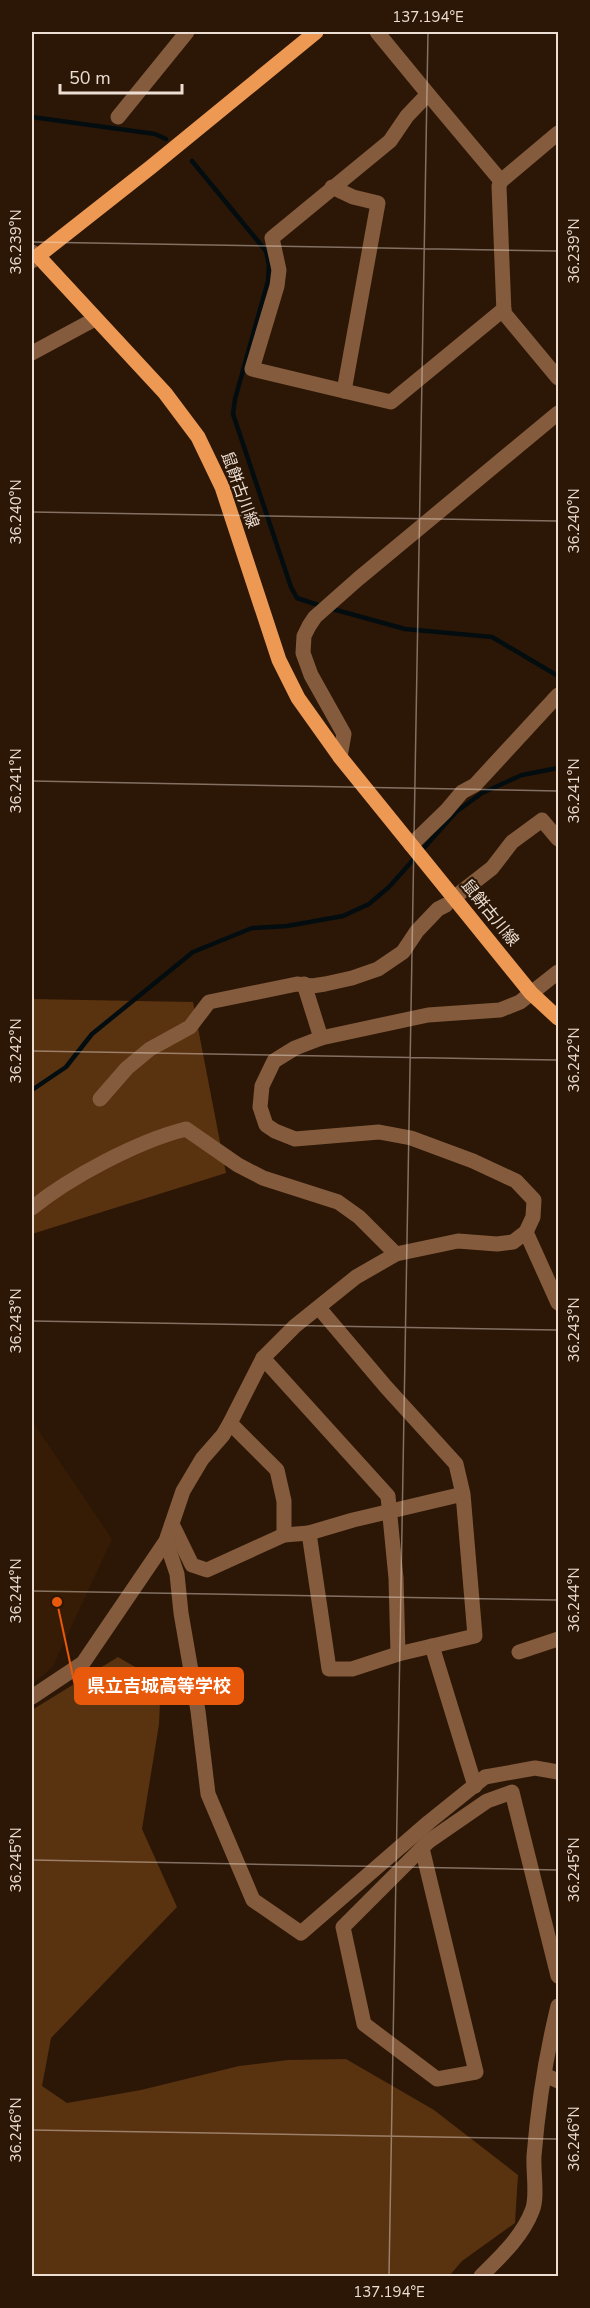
<svg xmlns="http://www.w3.org/2000/svg" width="590" height="2308" font-family="'Nunito Sans','Noto Sans JP',sans-serif">
<rect width="100%" height="100%" fill="#2c1706"/>
<polygon fill="#361c05" points="32,1421 112,1539 53,1666 32,1685"/>
<g fill="#593210">
<polygon points="32,999 193,1002 226,1173 32,1234"/>
<polygon points="118,1657 161,1682 159,1724 142,1829 177,1907 51,2038 42,2086 67,2103 141,2090 239,2066 288,2060 346,2059 434,2110 518,2175 515,2223 462,2261 449,2276 32,2276 32,1710"/>
</g>
<g fill="none" stroke-linecap="round" stroke-linejoin="round">
<g stroke="#030d10" stroke-width="4.5">
<polyline points="32,117 155,134 166,139"/>
<polyline points="192,161 266,251 269,265 268,281 235,399 233,414 291,587 297,598 321,606"/>
<polyline points="329,608 405,629 492,637 558,676"/>
<polyline points="32,1090 66,1067 92,1034 193,952 252,928 287,926 343,916 369,904 389,887 456,812 482,793 522,775 558,768"/>
</g>
<g stroke="#845b3c" stroke-width="15">
<polyline points="428,94 501,181"/>
<polyline points="118,117 187,32"/>
<polyline points="558,133 501,181 499,186 504,313 558,378"/>
<polyline points="332,187 353,197 378,203 344,391 252,369 277,286 279,270 272,238 390,141 407,116 428,94 377,32"/>
<polyline points="32,252 38,256 32,261"/>
<polyline points="32,353 95,319"/>
<polyline points="344,391 391,402 504,309"/>
<polyline points="340,757 344,734 311,675 303,653 304,636 309,626 315,617 358,579 558,413"/>
<polyline points="411,845 446,811 462,792 475,785 558,695"/>
<polyline points="455,897 492,868 512,842 542,820 558,839"/>
<polyline points="304,984 321,1038"/>
<polyline points="100,1099 127,1068 150,1049 190,1027 209,1002 297,984 312,986 325,984 352,978 378,969 403,952 417,931 438,909 446,905"/>
<path d="M32 1208C70 1177 138 1141 186 1129L238 1165 263 1178 338 1202 359 1217 396 1254"/>
<polyline points="526,1232 558,1303"/>
<polyline points="319,1308 386,1387 456,1464 463,1494 475,1636 398,1654 352,1669 329,1669 309,1533 353,1520 463,1494"/>
<polyline points="263,1358 388,1496 396,1578 398,1654"/>
<polyline points="230,1423 277,1470 284,1501 284,1535"/>
<polyline points="172,1524 192,1565 207,1570 284,1535 309,1533"/>
<polyline points="166,1541 177,1574 181,1613 198,1711 208,1794 253,1900 301,1933 429,1822 485,1777 535,1768 558,1772"/>
<polyline points="432,1646 475,1786"/>
<polyline points="519,1652 558,1639"/>
<polyline points="32,1697 83,1663 166,1541 183,1491 202,1459 223,1435 230,1423 263,1358 295,1326 356,1277 396,1254 458,1241 497,1244 513,1242 526,1232 533,1217 534,1200 516,1181 473,1161 411,1138 379,1132 295,1139 275,1131 266,1125 260,1107 262,1086 274,1061 295,1048 321,1038 428,1015 500,1010 520,1002 558,972"/>
<polyline points="422,1848 476,2072 437,2079 364,2024 343,1927 429,1841 487,1801 512,1792 558,1976"/>
<polyline points="545,2075 558,2081"/>
<path d="M481 2276C500 2257 522 2237 532 2211 538 2198 533 2172 534 2156 538 2106 546 2055 558 2006"/>
</g>
<polyline stroke="#ed9953" stroke-width="15" points="316,32 151,167 38,256 165,393 198,437 222,487 279,660 298,698 340,757 531,993 558,1018"/>
</g>
<path fill="none" stroke="#edded3" stroke-width="1.5" stroke-opacity="0.45" d="M32 242 558 251M32 512 558 521M32 781 558 791M32 1051 558 1060M32 1321 558 1330M32 1591 558 1600M32 1860 558 1870M32 2130 558 2139M389 2276 428 32"/>
<g text-anchor="middle" dominant-baseline="central" stroke-width="4.5" stroke-linejoin="round" paint-order="stroke">
<g font-size="16" fill="#edded3" stroke="#2c1706">
<text transform="translate(240 490) rotate(70)">鼠餅古川線</text>
<text transform="translate(490 913) rotate(51)">鼠餅古川線</text>
</g>
</g>
<path fill="none" stroke="#e8590c" stroke-width="2" d="M57 1602L75 1686"/>
<circle fill="#e8590c" stroke="#2c1706" stroke-width="2" cx="57" cy="1602" r="6"/>
<rect fill="#e8590c" stroke="#e8590c" stroke-width="2" x="75" y="1668" width="168" height="36" rx="6"/>
<g font-size="18" text-anchor="middle" font-weight="bold" fill="#fff">
<text x="159" y="1692">県立吉城高等学校</text>
</g>
<rect width="590" height="2308" fill="none" stroke="#2c1706" stroke-width="66"/>
<path d="M60 84v9h122v-9" fill="none" stroke="#edded3" stroke-width="3"/>
<text x="69" y="84" font-size="18" fill="#edded3" stroke="#2c1706" stroke-width="4.5" paint-order="stroke">50 m</text>
<rect x="33" y="33" width="524" height="2242" fill="none" stroke="#edded3" stroke-width="2"/>
<g font-size="15" text-anchor="middle" fill="#edded3">
<text x="428" y="22">137.194°E</text>
<text transform="translate(16 242) rotate(-90)" y="5">36.239°N</text>
<text transform="translate(574 251) rotate(-90)" y="5">36.239°N</text>
<text transform="translate(16 512) rotate(-90)" y="5">36.240°N</text>
<text transform="translate(574 521) rotate(-90)" y="5">36.240°N</text>
<text transform="translate(16 781) rotate(-90)" y="5">36.241°N</text>
<text transform="translate(574 791) rotate(-90)" y="5">36.241°N</text>
<text transform="translate(16 1051) rotate(-90)" y="5">36.242°N</text>
<text transform="translate(574 1060) rotate(-90)" y="5">36.242°N</text>
<text transform="translate(16 1321) rotate(-90)" y="5">36.243°N</text>
<text transform="translate(574 1330) rotate(-90)" y="5">36.243°N</text>
<text transform="translate(16 1591) rotate(-90)" y="5">36.244°N</text>
<text transform="translate(574 1600) rotate(-90)" y="5">36.244°N</text>
<text transform="translate(16 1860) rotate(-90)" y="5">36.245°N</text>
<text transform="translate(574 1870) rotate(-90)" y="5">36.245°N</text>
<text transform="translate(16 2130) rotate(-90)" y="5">36.246°N</text>
<text transform="translate(574 2139) rotate(-90)" y="5">36.246°N</text>
<text x="389" y="2297">137.194°E</text>
</g>
</svg>
